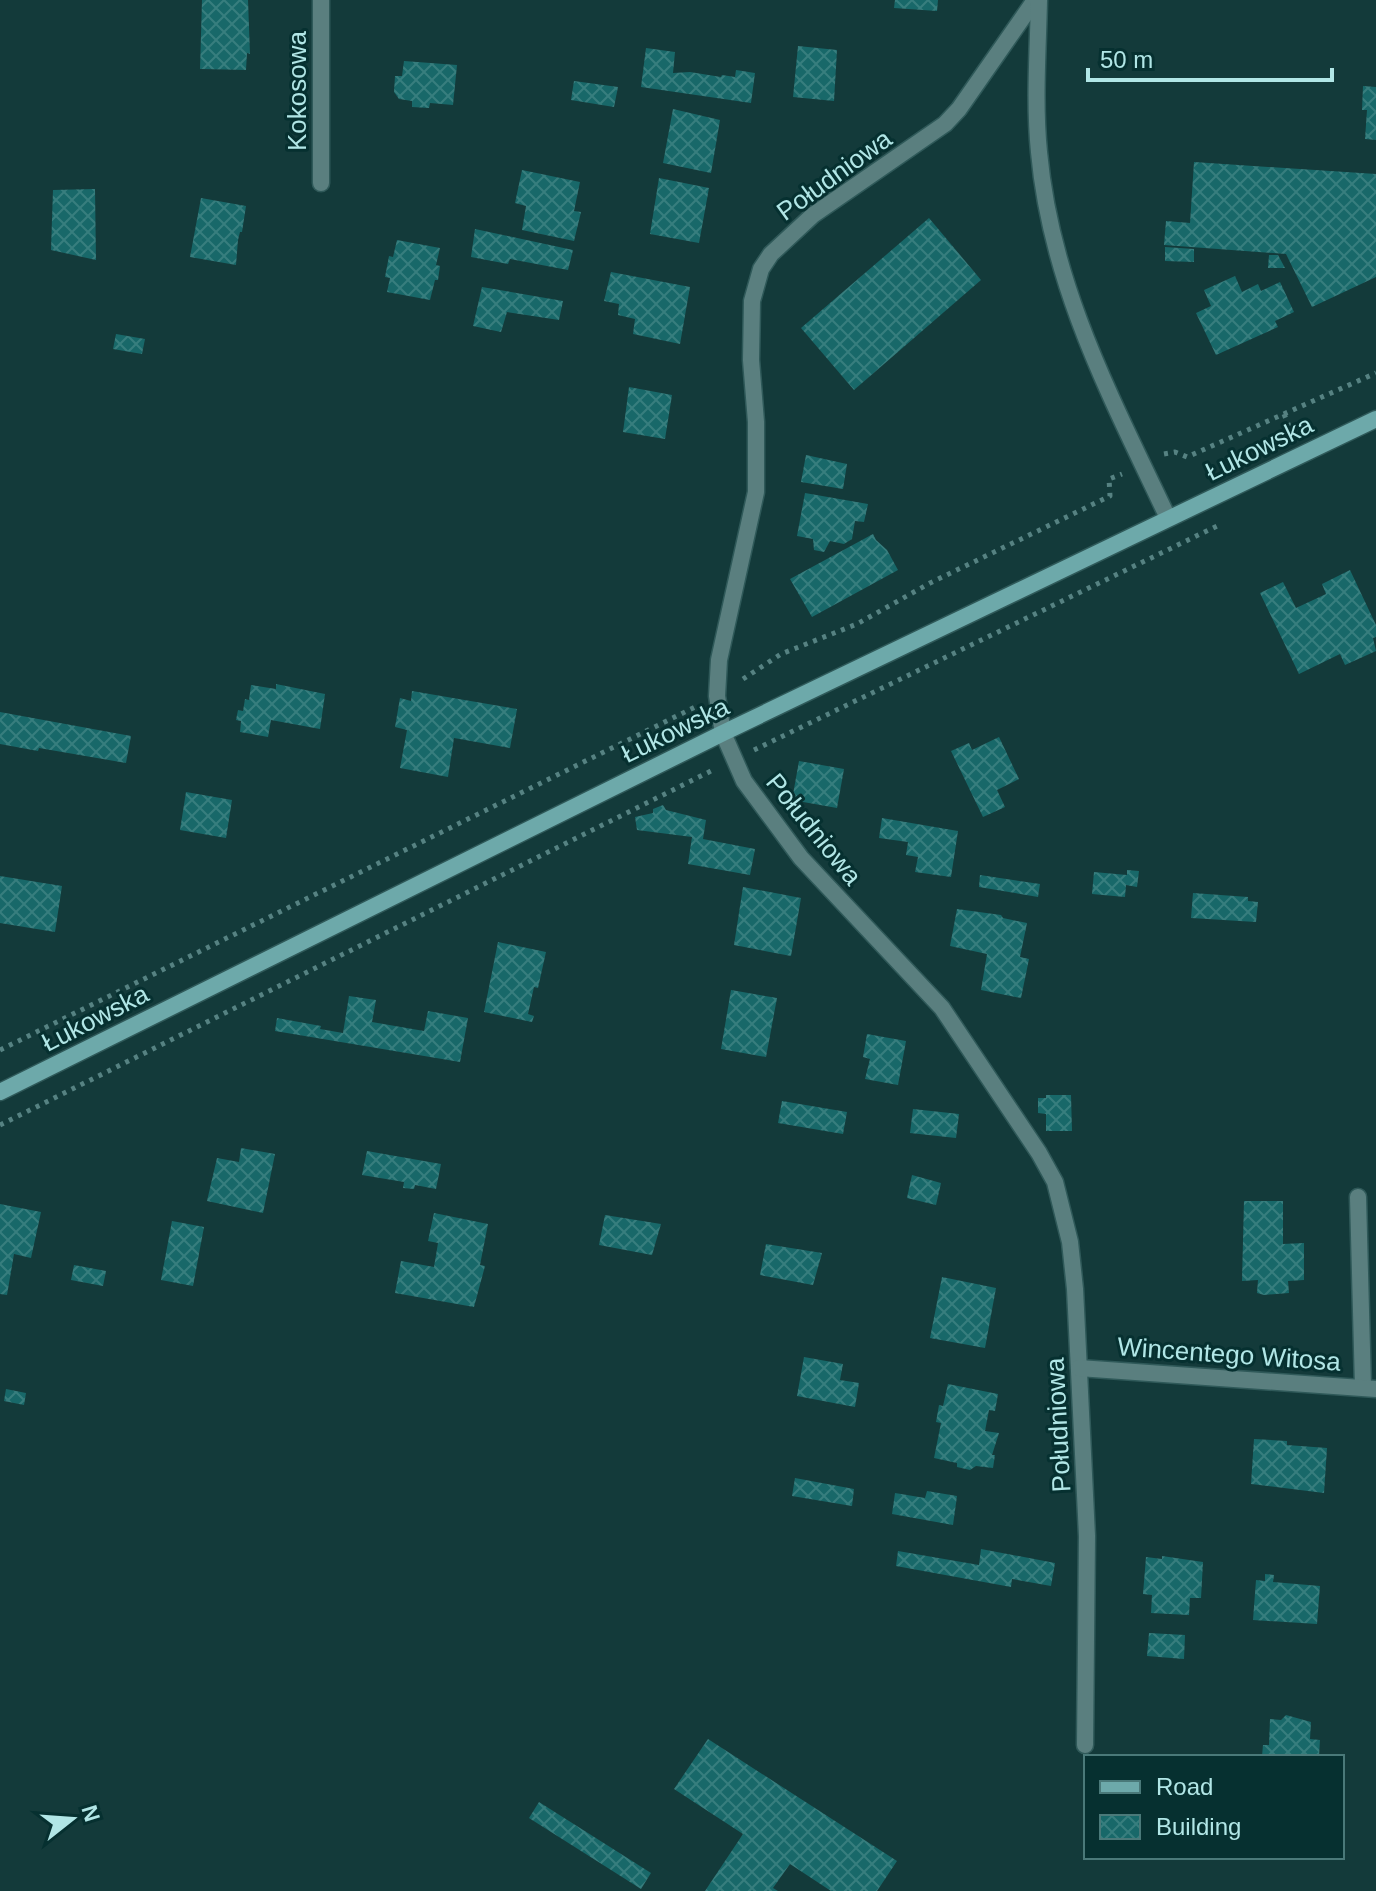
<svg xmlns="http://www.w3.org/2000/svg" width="1376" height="1891" font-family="Helvetica,sans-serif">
<defs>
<pattern id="building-cross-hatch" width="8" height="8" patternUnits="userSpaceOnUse" patternTransform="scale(2)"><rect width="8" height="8" fill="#186869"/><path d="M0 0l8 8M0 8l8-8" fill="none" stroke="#377e7e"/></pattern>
</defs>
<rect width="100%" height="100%" fill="#133a3a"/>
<g fill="url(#building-cross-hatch)">
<polygon points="202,0 248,0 250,54 247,53 246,70 200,69"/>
<polygon points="895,0 938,0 937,11 894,8"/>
<polygon points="798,46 837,50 834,101 793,97"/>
<polygon points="646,48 675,52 673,73 690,72 721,77 722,75 735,77 736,70 755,73 751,103 641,87"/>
<polygon points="404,61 457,65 453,105 430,103 429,108 412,107 412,101 399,99 394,92 395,76 402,76"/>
<polygon points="574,81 618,87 614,107 571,100"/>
<polygon points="1363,86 1376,87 1376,140 1365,139 1367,110 1362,110"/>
<polygon points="673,109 720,120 711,173 663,163"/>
<polygon points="1194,162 1376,174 1376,277 1312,307 1286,254 1164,245 1166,221 1190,223"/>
<polygon points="522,170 580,182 574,211 581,212 574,241 522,230 526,206 515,203"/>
<polygon points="659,178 709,188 699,243 650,234"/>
<polygon points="95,189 96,260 51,250 53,190"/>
<polygon points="201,198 246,206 242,232 240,232 238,240 236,265 190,257"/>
<polygon points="929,218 981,280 854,390 801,328"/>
<polygon points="475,229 573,250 568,270 510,259 508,264 471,257"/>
<polygon points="397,240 440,248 436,265 440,266 438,280 435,280 430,300 387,292 390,278 385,277 389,256 393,257"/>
<polygon points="1165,247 1194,249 1194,262 1165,261"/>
<polygon points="1269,255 1278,255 1285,268 1268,268"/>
<polygon points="611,272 690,287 680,344 633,334 635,319 618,315 619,304 604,301"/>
<polygon points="1235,276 1242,292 1258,284 1261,291 1280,282 1294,312 1275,321 1278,327 1216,355 1196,313 1211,306 1204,290"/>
<polygon points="482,287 563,301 559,320 507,312 501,332 473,326"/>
<polygon points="116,334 145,339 142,354 113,349"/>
<polygon points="629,387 672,395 665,439 623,432"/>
<polygon points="806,455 847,464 843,489 801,482"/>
<polygon points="805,493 868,504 864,522 855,521 852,539 844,544 830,541 824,552 814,550 813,539 797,536"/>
<polygon points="873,534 876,540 887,550 898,570 812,617 790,579"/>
<polygon points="1350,570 1376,625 1376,637 1373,638 1376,651 1345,665 1340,654 1299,674 1260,593 1283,582 1296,608 1326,594 1322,584"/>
<polygon points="276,684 325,694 320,729 271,720 268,737 240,732 241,721 236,720 238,710 243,711 245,699 249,700 251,685 276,689"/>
<polygon points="412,691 517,709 510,748 454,738 448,777 400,768 407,730 395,727 400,698 411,701"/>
<polygon points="0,712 131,736 126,763 39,748 38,751 0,744"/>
<polygon points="999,737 1019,779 997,790 1005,807 983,817 951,751 969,743 972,750"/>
<polygon points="799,761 844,769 837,808 792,800"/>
<polygon points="186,792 232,800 226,838 180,830"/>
<polygon points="663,805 666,810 706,820 703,839 755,849 750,875 688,864 692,837 637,830 635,817 653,813 653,809"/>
<polygon points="882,818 958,831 951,877 915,872 918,857 906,855 908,842 879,838"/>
<polygon points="1127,870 1139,871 1137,887 1126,885 1125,897 1092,894 1094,872 1127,875"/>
<polygon points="980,875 1040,884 1038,897 979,887"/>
<polygon points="0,876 62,886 55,932 0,923"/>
<polygon points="743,887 801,898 791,956 734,945"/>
<polygon points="1193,893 1248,897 1248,901 1258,902 1256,922 1191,918"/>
<polygon points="957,909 1001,915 1003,918 1027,923 1020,957 1029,959 1021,998 981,990 987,954 950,946"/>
<polygon points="498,942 546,952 538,988 534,987 528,1014 534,1016 532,1022 484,1012"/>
<polygon points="731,990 777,998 766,1057 721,1049"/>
<polygon points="349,996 376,1000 372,1022 424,1031 428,1011 468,1018 460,1062 275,1031 277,1018 321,1026 320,1029 343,1033"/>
<polygon points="867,1034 906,1041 898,1085 865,1079 870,1059 863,1057"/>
<polygon points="1046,1095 1071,1095 1072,1131 1046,1131 1046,1114 1038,1113 1038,1098 1046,1098"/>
<polygon points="782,1101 847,1112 843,1134 778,1123"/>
<polygon points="913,1109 959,1114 956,1138 910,1133"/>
<polygon points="241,1148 275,1154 263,1213 207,1201 217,1158 239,1162"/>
<polygon points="367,1151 441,1164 436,1189 415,1185 414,1189 403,1188 404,1182 362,1175"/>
<polygon points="912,1175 941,1183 936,1205 907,1198"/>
<polygon points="1244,1201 1283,1201 1283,1244 1304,1243 1304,1280 1288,1281 1289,1293 1264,1295 1257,1293 1258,1280 1242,1281"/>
<polygon points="0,1204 41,1212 31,1258 14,1254 7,1295 0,1294"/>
<polygon points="434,1213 488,1224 480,1265 485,1266 474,1307 395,1293 401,1261 434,1267 438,1243 428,1241"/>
<polygon points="605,1215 661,1224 652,1255 599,1245"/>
<polygon points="172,1221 204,1227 193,1286 161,1280"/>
<polygon points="766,1244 822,1253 813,1285 760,1275"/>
<polygon points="74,1265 106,1271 103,1286 71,1280"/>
<polygon points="942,1277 996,1288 985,1348 930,1338"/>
<polygon points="804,1357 843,1364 840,1380 859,1383 855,1407 797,1396"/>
<polygon points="948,1384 998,1394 995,1411 989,1410 985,1431 999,1433 992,1455 995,1455 993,1468 976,1466 970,1470 957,1467 957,1463 934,1458 941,1423 936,1422 939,1405 943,1406"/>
<polygon points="6,1389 26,1393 24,1405 4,1401"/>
<polygon points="1254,1439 1287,1441 1287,1445 1327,1448 1324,1493 1251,1484"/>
<polygon points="795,1478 854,1489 852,1506 792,1496"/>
<polygon points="927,1491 957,1496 953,1525 892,1514 895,1493 925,1498"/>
<polygon points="981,1549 1055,1563 1051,1586 1012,1579 1011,1587 896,1566 898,1551 979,1565"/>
<polygon points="1162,1556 1203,1562 1201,1598 1190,1598 1189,1615 1151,1613 1152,1595 1143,1594 1146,1557 1162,1559"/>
<polygon points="1265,1574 1274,1575 1273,1582 1320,1586 1317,1624 1253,1620 1256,1580 1265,1581"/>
<polygon points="1149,1633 1185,1635 1184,1659 1147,1656"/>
<polygon points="1286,1715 1311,1722 1310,1739 1320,1740 1319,1757 1262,1756 1263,1745 1269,1745 1270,1719 1281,1720"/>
<polygon points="708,1739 897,1861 877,1891 831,1891 790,1864 773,1888 778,1891 705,1891 743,1834 674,1789"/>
<polygon points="539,1802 651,1873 641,1889 529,1818"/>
</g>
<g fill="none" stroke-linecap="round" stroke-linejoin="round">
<g stroke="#2f5959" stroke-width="19">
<g id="street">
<polyline points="1035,0 959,109 945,124 813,215 771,254 761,269 752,301 751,360 756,422 756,492 719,660 717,696 723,733 744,781 801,858 942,1008 1039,1153 1055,1182 1070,1242 1075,1289 1087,1536 1085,1745"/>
<path d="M1039 0C1038 50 1034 102 1039 152 1051 286 1112 399 1168 518"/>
<polyline points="321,183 321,0"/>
<polyline points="1358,1197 1363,1387"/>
<polyline points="1079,1368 1376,1389"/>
</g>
</g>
<g stroke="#2f5959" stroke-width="19">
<polyline id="secondary" points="0,1092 723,733 1376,419"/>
</g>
<g stroke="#568282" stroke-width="5" stroke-dasharray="4 6" stroke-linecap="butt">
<polyline points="1284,414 1293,436"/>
<polyline points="1164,454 1175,452 1187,457 1376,373"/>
<polyline points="743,679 781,654 857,624 930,583 1110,496 1109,479 1122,474"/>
<polyline points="754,750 1217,526"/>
<polyline points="0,1050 697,706"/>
<polyline points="0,1125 713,770"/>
</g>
<use href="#street" stroke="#5a7f7f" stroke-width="16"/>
<use href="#secondary" stroke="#6da9aa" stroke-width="16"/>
</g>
<g text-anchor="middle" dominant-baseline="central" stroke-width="6" stroke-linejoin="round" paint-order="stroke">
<g font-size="26" fill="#b1e6e6" stroke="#063030">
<text transform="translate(297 91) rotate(-90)">Kokosowa</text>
<text transform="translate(834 175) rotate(-36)">Południowa</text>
<text transform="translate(1259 448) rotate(-26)">Łukowska</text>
<text transform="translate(675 730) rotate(-26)">Łukowska</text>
<text transform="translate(814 829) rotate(51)">Południowa</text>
<text transform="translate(95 1018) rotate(-27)">Łukowska</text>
<text transform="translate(1229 1354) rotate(4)">Wincentego Witosa</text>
<text transform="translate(1058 1425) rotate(-93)">Południowa</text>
</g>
</g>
<rect x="1084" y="1755" width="260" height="104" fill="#063030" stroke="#4a7979" stroke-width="2"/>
<rect x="1100" y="1781" width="40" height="12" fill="#6da9aa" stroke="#4a7979" stroke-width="2"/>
<text x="1156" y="1795" font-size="24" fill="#b1e6e6">Road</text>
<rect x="1100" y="1815" width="40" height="24" fill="url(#building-cross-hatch)" stroke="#4a7979" stroke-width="2"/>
<text x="1156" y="1835" font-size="24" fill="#b1e6e6">Building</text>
<g transform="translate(72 1819) rotate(73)" stroke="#063030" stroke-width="6" paint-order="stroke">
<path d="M0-6L14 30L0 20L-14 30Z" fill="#b1e6e6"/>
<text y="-12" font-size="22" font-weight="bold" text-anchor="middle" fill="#b1e6e6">N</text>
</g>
<path d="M1088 68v12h244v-12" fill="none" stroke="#b1e6e6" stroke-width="4"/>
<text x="1100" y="68" font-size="24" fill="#b1e6e6" stroke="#063030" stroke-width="6" paint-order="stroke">50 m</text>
</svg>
